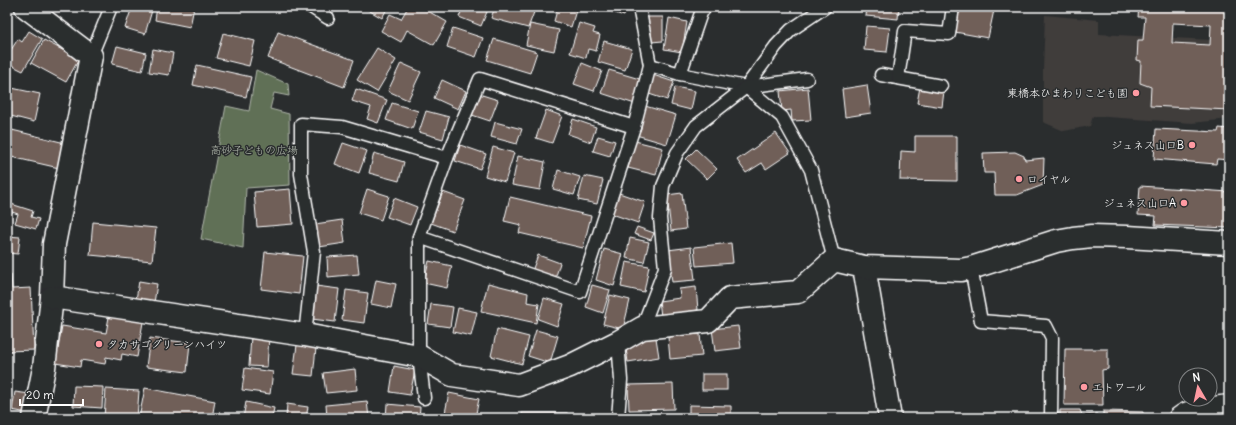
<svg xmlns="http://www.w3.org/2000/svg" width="1236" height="425" font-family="Delius,'Klee One',sans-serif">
<rect width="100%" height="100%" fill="#2a2d2e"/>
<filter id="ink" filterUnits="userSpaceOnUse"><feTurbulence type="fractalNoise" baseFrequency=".025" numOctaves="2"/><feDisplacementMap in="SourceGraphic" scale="8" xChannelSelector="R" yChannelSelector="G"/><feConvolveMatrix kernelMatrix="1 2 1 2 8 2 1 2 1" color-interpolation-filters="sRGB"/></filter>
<g filter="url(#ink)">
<polygon fill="#3f3c3b" points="1045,15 1099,20 1099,34 1229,41 1229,119 1192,123 1093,116 1090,126 1064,131 1043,122 1043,69"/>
<polygon fill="#606f57" stroke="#b0b7ab" points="256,70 288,84 289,96 274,93 270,109 289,114 290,185 246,188 243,248 201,239 226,106 249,111"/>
<g fill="#705e59" stroke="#fff" fill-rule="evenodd">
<polygon points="132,7 153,7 145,34 125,28"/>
<polygon points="157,7 194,7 190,27 155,20"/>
<polygon points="363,7 388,7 382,18"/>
<polygon points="408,7 421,7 447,22 434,45 407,30 401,42 381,31 390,14 401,19"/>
<polygon points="463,7 489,7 481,26 459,17"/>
<polygon points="495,7 536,7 528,28 491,18"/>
<polygon points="558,7 577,7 571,27 554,21"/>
<polygon points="582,7 600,7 598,12"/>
<polygon points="604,7 627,7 624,16 603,9"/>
<polygon points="867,7 899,7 898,19 866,16"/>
<polygon points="960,7 979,7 994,10 988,38 955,32"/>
<path d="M1139 7H1229V110L1150 106 1151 87 1140 83 1141 61 1137 60 1138 40H1143L1145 17H1138ZM1173 23 1211 25 1210 45 1172 43Z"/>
<polygon points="647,17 663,17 663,41 651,42 651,30 646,30"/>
<polygon points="669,18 687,22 682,52 664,49"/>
<polygon points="579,23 595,28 593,33 600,35 596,51 588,49 586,58 570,53"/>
<polygon points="530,24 559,30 554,51 526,45"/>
<polygon points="866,26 890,28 887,52 864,50"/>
<polygon points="453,28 483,38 476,57 447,47"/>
<polygon points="29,31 42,39 23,71 7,63 7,56 18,39 22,42"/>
<polygon points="278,32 354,60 344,87 268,58"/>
<polygon points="223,33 255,41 249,66 216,58"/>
<polygon points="494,39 537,52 530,73 487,60"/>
<polygon points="44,40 79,59 66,82 31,63"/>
<polygon points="604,41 632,49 625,70 598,62"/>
<polygon points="117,46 146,53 142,71 112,64"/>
<polygon points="377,48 396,60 377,92 357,80"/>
<polygon points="153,49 173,53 169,75 149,72"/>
<polygon points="401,63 421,72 408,100 388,91"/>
<polygon points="582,63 602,71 594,91 574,84"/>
<polygon points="197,65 251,77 246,97 193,85"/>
<polygon points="609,70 643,80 635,104 601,93"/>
<polygon points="653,75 674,82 667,100 646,93"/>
<polygon points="442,80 466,91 458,109 434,98"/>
<polygon points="867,85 871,113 845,117 842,89"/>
<polygon points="7,87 40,94 34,122 7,115"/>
<polygon points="675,87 695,91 691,110 671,105"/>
<polygon points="920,87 944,91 942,107 917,103"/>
<polygon points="808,88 811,120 792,121 791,110 782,111 780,91"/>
<polygon points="356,89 387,100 378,123 367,119 371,107 352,101"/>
<polygon points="479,94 498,100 490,121 472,115"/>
<polygon points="392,103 418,111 412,129 386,120"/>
<polygon points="645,106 676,115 667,144 636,135"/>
<polygon points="546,110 562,116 552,143 536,138"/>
<polygon points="426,111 449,117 443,139 419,132"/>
<polygon points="573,119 596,127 591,142 568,134"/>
<polygon points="495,122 522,129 517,144 491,137"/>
<polygon points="1219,128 1229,129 1229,160 1217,159 1216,164 1154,159 1156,129 1218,132"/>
<polygon points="12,130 65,143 59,168 7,156 7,150"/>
<polygon points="776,133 790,153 766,169 762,163 746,173 737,160"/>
<polygon points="598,136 615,141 610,156 593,151"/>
<polygon points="915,136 957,136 957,181 900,180 901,151 915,152"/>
<polygon points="635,141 663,148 656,175 628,168"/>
<polygon points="343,143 367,151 359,173 335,164"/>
<polygon points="460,145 486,154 480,169 455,161"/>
<polygon points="493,147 514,153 505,182 485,176"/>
<polygon points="696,149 717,169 707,179 686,159"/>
<polygon points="1015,152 1024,156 1025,160 1044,158 1043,185 1017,195 995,195 994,173 984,173 983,153"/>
<polygon points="374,153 404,162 399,181 369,173"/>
<polygon points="518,156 545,162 540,190 512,185"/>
<polygon points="558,170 580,177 574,195 553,189"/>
<polygon points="584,176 603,180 597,204 578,200"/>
<polygon points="1140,186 1229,192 1229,228 1155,225 1156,216 1138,215"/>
<polygon points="290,189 293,224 257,227 254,192"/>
<polygon points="367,189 389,196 381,220 359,213"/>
<polygon points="443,192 465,200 453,231 431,223"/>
<polygon points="619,193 645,202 638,223 612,214"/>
<polygon points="682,193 686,229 671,231 667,195"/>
<polygon points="510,197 591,216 583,248 519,233 521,225 504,221"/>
<polygon points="394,198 417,207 410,225 387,217"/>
<polygon points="11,204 33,211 31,217 39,219 36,229 15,223 18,214 9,211"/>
<polygon points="342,220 345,243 319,247 315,224"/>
<polygon points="93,222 156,228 152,261 90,255"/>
<polygon points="637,227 654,233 651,240 634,234"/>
<polygon points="7,236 20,237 18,254 7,253"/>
<polygon points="630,238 649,242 644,262 626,258"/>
<polygon points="731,243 733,263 696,266 694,247"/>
<polygon points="691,247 695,280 672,282 668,250"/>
<polygon points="604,249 623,254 614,286 596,280"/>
<polygon points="265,252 303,256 299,294 261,289"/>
<polygon points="357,255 359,274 328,277 327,257"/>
<polygon points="538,255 560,263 555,279 532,271"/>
<polygon points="429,261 452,266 447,288 424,283"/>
<polygon points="626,262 649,266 644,292 621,287"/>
<polygon points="7,274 11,274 12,289 31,288 34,350 7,351"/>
<polygon points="376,280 396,284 391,308 371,304"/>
<polygon points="139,281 157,284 154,303 136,300"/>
<polygon points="488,283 528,293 527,302 539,304 536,323 481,311"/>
<polygon points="592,285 610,290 603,313 586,307"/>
<polygon points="316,286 339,289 335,322 312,319"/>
<polygon points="696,287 698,310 661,316 659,301 680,298 679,289"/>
<polygon points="346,290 368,293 364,323 342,320"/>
<polygon points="610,295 630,300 623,329 603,324"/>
<polygon points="544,298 564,304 557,326 538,319"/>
<polygon points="431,304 453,307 450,327 428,324"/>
<polygon points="458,308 477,312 471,336 453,332"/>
<polygon points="109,317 143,322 137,357 122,354 121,360 106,357 105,364 81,360 80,367 55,363 62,326 106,333"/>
<polygon points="738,326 741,348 715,351 712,329"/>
<polygon points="497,329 529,337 522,364 491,356"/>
<polygon points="536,330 558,336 550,363 528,356"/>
<polygon points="700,334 702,356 670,359 668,337"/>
<polygon points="251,336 269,337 267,367 249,366"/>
<polygon points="150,338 190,343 187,372 146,367"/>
<polygon points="656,338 659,357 628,362 625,342"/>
<polygon points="297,345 316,348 313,376 293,374"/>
<polygon points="1065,349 1108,349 1108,369 1102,370 1103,405 1064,405"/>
<polygon points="394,366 415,370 410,395 390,392"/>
<polygon points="245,368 273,372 270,394 242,390"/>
<polygon points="355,369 357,390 326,393 323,373"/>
<rect x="702" y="374" width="25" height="16"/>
<polygon points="673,384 674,409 629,410 628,385"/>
<polygon points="74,386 103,387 102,408 73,406"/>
<polygon points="145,388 215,401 212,418 139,418"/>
<polygon points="106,389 139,391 137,418 104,418"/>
<polygon points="15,392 30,394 27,413 12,410"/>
<polygon points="449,393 479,399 475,418 445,413"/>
<polygon points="367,401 369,418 327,418 326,405"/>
<polygon points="246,402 274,408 272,418 243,418"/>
<polygon points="287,404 308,407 306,418 286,418"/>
<polygon points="387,404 420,407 419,418 386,418"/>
<polygon points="689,405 731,406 731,418 689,418"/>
<polygon points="1060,410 1080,410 1082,415 1097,414 1097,418 1060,418"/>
<polygon points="1103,411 1143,412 1143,418 1103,418"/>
<rect x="522" y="413" width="45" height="5"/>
</g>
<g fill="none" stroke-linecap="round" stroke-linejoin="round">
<g stroke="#fff" stroke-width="15">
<g id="service">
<polyline points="311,7 328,18"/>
<polyline points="91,56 111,7"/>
<polyline points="650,65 680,74 746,87 776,46 791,30 825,7"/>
<polyline points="680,74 701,13 705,7"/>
<polyline points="881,75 941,86"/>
<polyline points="898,78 905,31 949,34 953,7"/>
<polyline points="746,87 782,117 811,170 834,260"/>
<polyline points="419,237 580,292 634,127 650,65 639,7"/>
<polyline points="971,268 981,321 1046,326 1052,338 1051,418"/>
<polyline points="642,328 665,268 660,218 663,186 677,153 696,126 746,87 807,79"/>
<polyline points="305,335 314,252 301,174 301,124 342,127 447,158"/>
<polyline points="618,342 621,380 618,418"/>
<polyline points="424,398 419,356 419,237 447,158 480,79 634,127"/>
</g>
</g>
<g stroke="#fff" stroke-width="25">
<g id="minor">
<polyline points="26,7 91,56 54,244 52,297 44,368 34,418"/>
<polyline points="864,267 890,418"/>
<polyline points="52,297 305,335 419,356 452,375 519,385 570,366 618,342 642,328 708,321 730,298 798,292 834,260 864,267 961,270 971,268 1056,241 1073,238 1092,236 1127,237 1229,243"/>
<path d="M1180 418C1191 408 1215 408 1229 406"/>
</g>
</g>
<use href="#service" stroke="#2a2d2e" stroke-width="12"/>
<use href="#minor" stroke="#2a2d2e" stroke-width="22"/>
</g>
</g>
<g fill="#ff9aa2" stroke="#2a2d2e" stroke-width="1.5">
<circle cx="1136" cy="93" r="4"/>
<circle cx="1192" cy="145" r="4"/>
<circle cx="1019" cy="179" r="4"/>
<circle cx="1184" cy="203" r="4"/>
<circle cx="99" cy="344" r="4"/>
<circle cx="1084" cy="387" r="4"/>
</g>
<g text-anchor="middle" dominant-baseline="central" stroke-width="3" stroke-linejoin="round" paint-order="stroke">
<g font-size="11" fill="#fff" stroke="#2a2d2e" text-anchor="end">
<text x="1128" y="93">東橋本ひまわりこども園</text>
<text x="1184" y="145">ジュネス山口B</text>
<text x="1027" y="179" text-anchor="start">ロイヤル</text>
<text x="1176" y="203">ジュネス山口A</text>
<text x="107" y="344" text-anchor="start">タカサゴグリーンハイツ</text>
<text x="1092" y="387" text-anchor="start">エトワール</text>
</g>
<g font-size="11" fill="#b0b7ab" stroke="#2a2d2e">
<text x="254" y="150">高砂子どもの広場</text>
</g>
</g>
<rect width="1236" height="425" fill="none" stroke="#2a2d2e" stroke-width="24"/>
<rect x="12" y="12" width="1212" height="401" fill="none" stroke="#fff" stroke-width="1.5" filter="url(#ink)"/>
<g transform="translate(1198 387) rotate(351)"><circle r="19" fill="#2a2d2e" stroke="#7f8182"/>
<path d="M0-3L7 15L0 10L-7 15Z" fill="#ff9aa2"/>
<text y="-6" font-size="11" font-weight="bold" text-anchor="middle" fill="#ffffff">N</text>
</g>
<path d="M20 399v6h63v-6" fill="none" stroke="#ffffff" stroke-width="2"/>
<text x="26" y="399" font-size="12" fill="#ffffff" stroke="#2a2d2e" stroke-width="3" paint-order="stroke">20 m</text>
</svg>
